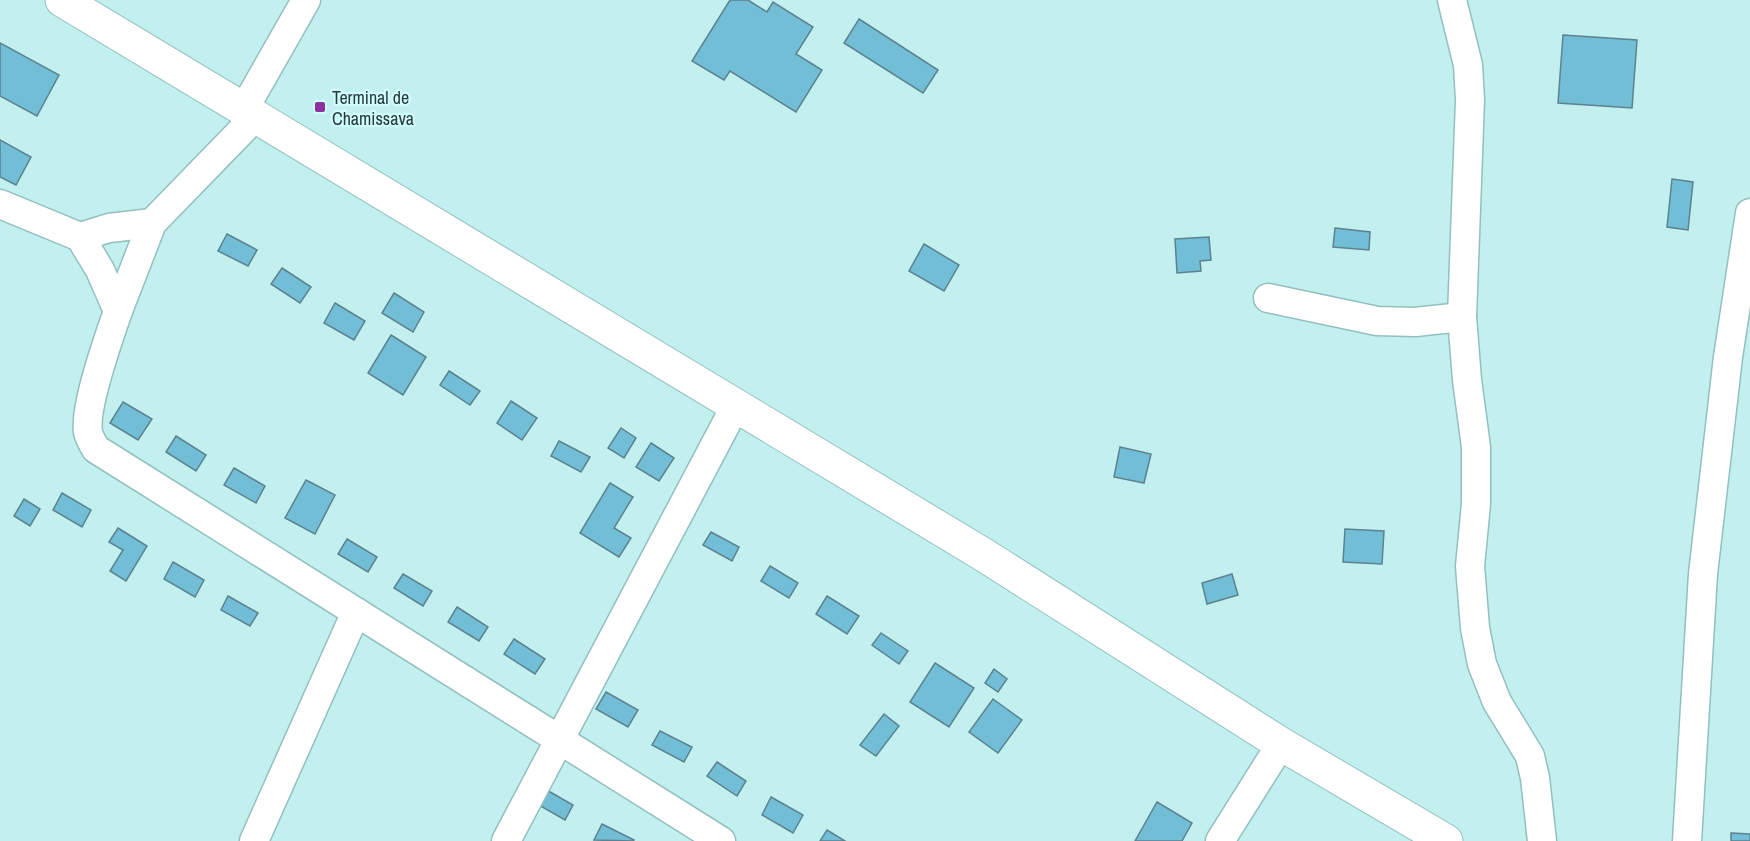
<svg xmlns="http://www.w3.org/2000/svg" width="1750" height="841" font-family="'Archivo Narrow',sans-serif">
<rect width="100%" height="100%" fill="#c2f0ef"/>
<g fill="#72bed6" stroke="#5c828f" stroke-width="1.5">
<polygon points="730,0 748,0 767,12 773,2 813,27 796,54 822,70 796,112 730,71 724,80 692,61"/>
<polygon points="859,19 938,70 923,93 844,43"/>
<polygon points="1563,35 1637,40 1632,108 1558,103"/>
<polygon points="0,43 59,75 37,116 0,96"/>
<polygon points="0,140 31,157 16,185 0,177"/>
<polygon points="1672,179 1693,182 1688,230 1667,227"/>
<polygon points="1335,228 1370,232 1369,250 1333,247"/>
<polygon points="227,234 257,250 248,266 218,251"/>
<polygon points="1209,237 1211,260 1200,261 1201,271 1177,273 1175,239"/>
<polygon points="924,244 959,265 944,291 909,271"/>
<polygon points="282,268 311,287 300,303 271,284"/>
<polygon points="394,293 424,312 413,332 382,313"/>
<polygon points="335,303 365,321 354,340 324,323"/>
<polygon points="391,335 426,357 403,395 368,373"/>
<polygon points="449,371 480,391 470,405 440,385"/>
<polygon points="511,401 537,418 522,440 497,423"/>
<polygon points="123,402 152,419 138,440 110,423"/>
<polygon points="621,428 636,438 624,458 608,448"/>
<polygon points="176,436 206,455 196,471 166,452"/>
<polygon points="559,441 590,457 581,472 551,456"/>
<polygon points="651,443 674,458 659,481 636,467"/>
<polygon points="1120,447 1151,454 1144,483 1114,477"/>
<polygon points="234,468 265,486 256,503 224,485"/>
<polygon points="306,480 335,495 315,534 285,518"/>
<polygon points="610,483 633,497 614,528 631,538 619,557 580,533"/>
<polygon points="62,493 91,510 82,527 53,510"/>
<polygon points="24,499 40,509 30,526 14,516"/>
<polygon points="118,528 147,546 126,581 110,571 123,550 109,542"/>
<polygon points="1345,529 1384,531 1382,564 1343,562"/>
<polygon points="711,532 739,547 732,561 703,545"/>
<polygon points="347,539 377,557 368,572 338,554"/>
<polygon points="173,562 204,580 195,597 164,579"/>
<polygon points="770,566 798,583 789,598 761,581"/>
<polygon points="403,574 432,591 423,606 394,588"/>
<polygon points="1232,574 1238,595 1207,604 1202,583"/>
<polygon points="228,596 258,613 250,626 221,610"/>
<polygon points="827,596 859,616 847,634 816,614"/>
<polygon points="457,607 488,627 479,641 448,622"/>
<polygon points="881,633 908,651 899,664 872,645"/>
<polygon points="514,639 545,659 535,674 504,654"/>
<polygon points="935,663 974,688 949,727 910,702"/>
<polygon points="994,669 1007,679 998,692 985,683"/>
<polygon points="606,692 638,710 628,727 596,709"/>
<polygon points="993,699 1022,720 998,753 969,732"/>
<polygon points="884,714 899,726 876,756 860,745"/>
<polygon points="660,731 692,747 684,762 652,745"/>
<polygon points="717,762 746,781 737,796 707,776"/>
<polygon points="545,789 573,805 565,820 537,804"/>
<polygon points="771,797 803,815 793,833 762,815"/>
<polygon points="1157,802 1192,823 1182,841 1135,841"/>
<polygon points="602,824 634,840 633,841 594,840"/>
<polygon points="827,830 845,841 820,841"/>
<polygon points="1731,833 1750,834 1750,841 1731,841"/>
</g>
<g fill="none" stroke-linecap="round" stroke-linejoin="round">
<g stroke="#93bfbf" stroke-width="31">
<g id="minor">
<polyline points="1452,0 1468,65 1470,100 1462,317 1467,380 1476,447 1476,504 1470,566 1475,628 1482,664 1497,702 1530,756 1535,778 1542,841"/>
<polyline points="244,109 306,0"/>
<path d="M0 204 80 237 100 270 118 311C109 337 84 407 88 432 89 437 93 444 96 449L721 841"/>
<polyline points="80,237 109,228 152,223"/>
<polyline points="1268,298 1377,321 1415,322 1462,317"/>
<polyline points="118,311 152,223 255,117"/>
<polyline points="254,841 356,612"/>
<polyline points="506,841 735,407"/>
<polyline points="1220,841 1281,744"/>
<polyline points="1687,841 1703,574 1728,357 1750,213"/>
</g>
</g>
<g stroke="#93bfbf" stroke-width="35">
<polyline id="tertiary" points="62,0 984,555 1281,744 1446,841"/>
</g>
<use href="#minor" stroke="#fff" stroke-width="28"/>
<use href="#tertiary" stroke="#fff" stroke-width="33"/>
</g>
<rect fill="#8c339f" stroke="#cffdfd" stroke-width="2" x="314" y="101" width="12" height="12" rx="3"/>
<g text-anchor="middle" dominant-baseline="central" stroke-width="4.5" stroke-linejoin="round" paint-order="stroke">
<g font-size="18" fill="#273939" stroke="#cffdfd" text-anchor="start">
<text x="332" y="97">Terminal de<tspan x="332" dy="21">Chamissava</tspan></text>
</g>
</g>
</svg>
